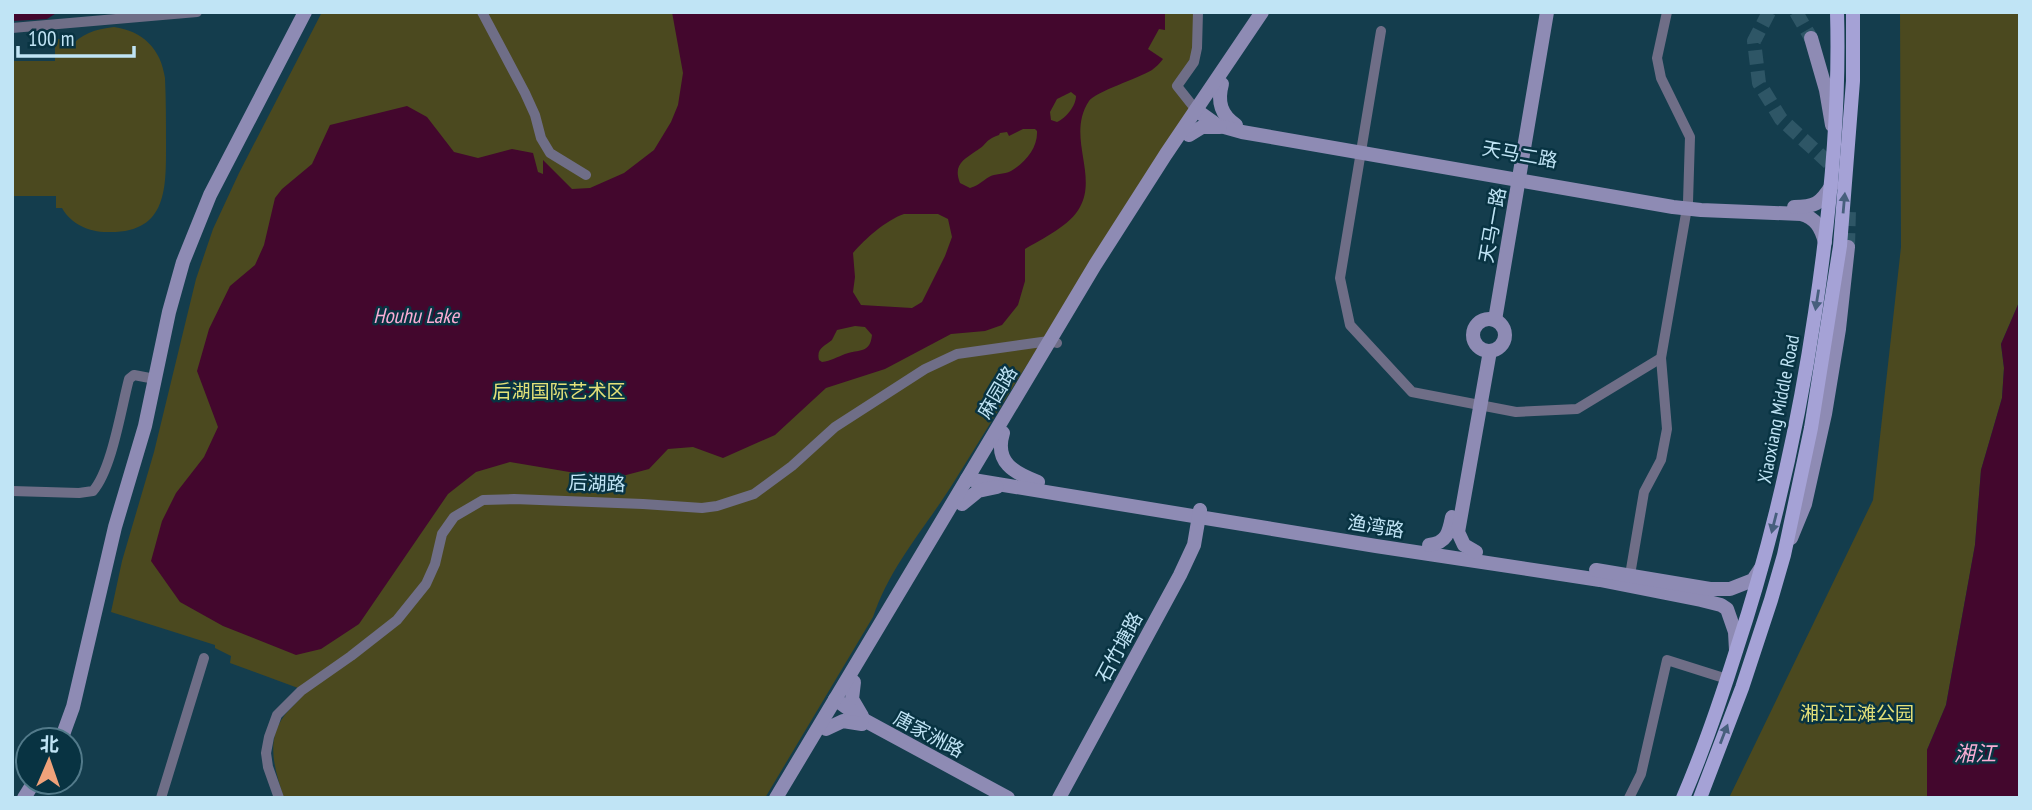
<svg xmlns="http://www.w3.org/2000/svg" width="2032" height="810" font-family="'PT Sans Narrow','Noto Sans SC',sans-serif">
<rect width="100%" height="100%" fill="#143d4d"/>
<g fill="#4b491f">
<path d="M322 12H1196L1192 61 1173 84 1191 110C1112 232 1033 353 957 477 928 525 892 562 873 617L765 798H284C275 770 265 742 284 716 289 709 297 703 303 695L298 688 230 663 231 656 215 648V645L111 612 122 561 154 452 196 279 213 229 239 173Z"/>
<polygon points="1900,12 2020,12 2020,300 2001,344 2004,368 2002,398 1981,470 1975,545 1946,705 1927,750 1927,798 1729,798 1873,500 1901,247"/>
<path d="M114 27C143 31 161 49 165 78 166 100 166 122 166 143 166 188 168 234 107 232 89 232 71 224 62 208H56V196H12V61H55V39H69V48C81 34 95 29 114 27Z"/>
</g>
<g fill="#43072d" fill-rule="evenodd">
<polygon points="12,12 58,12 47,19 12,21"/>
<path d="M672 12H1165V30L1159 29 1148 49 1163 59C1160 63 1156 67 1152 70 1139 78 1095 92 1089 101 1066 136 1098 174 1080 207 1071 225 1042 239 1025 249V281L1018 305 1002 325 985 331 951 334 885 369 826 388 775 435 723 458 693 447 668 449 649 469 611 479 510 462 476 472 448 494 359 624 321 649 296 655 223 626 180 602 151 561 162 521 176 493 204 457 218 427 197 371 209 329 230 286 255 265 264 245 275 198 282 189 312 164 330 125 407 106 427 117 454 152 478 158 512 149 533 153 538 172 543 174V160L572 189 590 188 624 173 654 150 671 122 678 105 683 73ZM1071 92 1076 96C1076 106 1066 118 1057 122L1051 120 1050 112 1057 99ZM1023 129H1035L1037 131C1038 148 1025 163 1011 171 1004 175 995 173 989 177 982 181 978 186 970 188L960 183C953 165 963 160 976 151 988 144 983 141 999 135L1000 133 1007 132 1009 136ZM904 214H938L948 219 952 237 945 256 922 302 912 308 861 305 853 292 855 277 853 253C865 239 886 220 904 214ZM855 326 865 327 872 335C870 354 859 349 845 354 837 357 831 361 822 362L819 360C816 348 825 346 832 340 833 338 836 332 837 330Z"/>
<polygon points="2020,300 2020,798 1927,798 1927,750 1946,705 1975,545 1981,470 2002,398 2004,368 2001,344"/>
</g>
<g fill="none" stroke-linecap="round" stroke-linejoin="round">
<g stroke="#2e5666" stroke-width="14" stroke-dasharray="14 7" stroke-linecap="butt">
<polyline points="1769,12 1754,41 1759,83 1781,119 1832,166 1836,174"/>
<polyline points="1796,12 1811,38"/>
<polyline points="1848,247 1849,210"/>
</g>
<g stroke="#6f6e87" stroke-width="10">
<polyline points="482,12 525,93 535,115 541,138 550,153 586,175"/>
<polyline points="12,28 197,12"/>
<polyline points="1381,31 1340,278 1350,325 1412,392 1516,412 1577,409 1661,358 1688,202 1690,137 1661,78 1657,58 1667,12"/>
<polyline points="1196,110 1177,86 1194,62 1197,48 1198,12"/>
<path d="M12 491 79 493 93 491C112 469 121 409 129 379L134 375 155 379"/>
<polyline points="1630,575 1644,492 1661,460 1667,429 1661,358"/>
<polyline points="161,798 204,658"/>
<polyline points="279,798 268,767 266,753 269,737 277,715 301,691 351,656 397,620 426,584 435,564 442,534 454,517 483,500 514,499 643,504 702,508 717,506 754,494 792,466 835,427 925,369 957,354 1049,341 1057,343"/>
<polyline points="1629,798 1641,774 1667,660 1727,679"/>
</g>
<g stroke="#8e8bb4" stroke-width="14">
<polyline points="1811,38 1826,90 1832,125"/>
<path d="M1222 84C1217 102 1221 115 1236 125"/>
<path d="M1196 110 1217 125 1242 132 1673 207 1701 210 1801 214C1816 218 1821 228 1825 242"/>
<polyline points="1189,135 1202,127 1220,127"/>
<path d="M1794 207C1815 207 1820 204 1832 185"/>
<circle cx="1489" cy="335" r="16"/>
<polyline points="1495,320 1547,12"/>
<path d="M1003 433C994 462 1014 473 1038 482"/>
<polyline points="967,479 1376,546 1600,580 1701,600 1721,605 1727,609 1735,632 1736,650"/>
<polyline points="962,504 978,491 997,487"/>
<polyline points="1791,538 1805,504 1825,414 1839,329 1848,247"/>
<path d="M1429 545C1447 543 1449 532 1452 517"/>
<polyline points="1476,552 1464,545 1458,532 1490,351"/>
<polyline points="1596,570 1710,589 1730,589 1753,580 1761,568"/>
<polyline points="854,682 852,699 862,716"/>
<polyline points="835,699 864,720 1008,798"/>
<polyline points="826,729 843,721 862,724"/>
<polyline points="61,740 73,707 115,527 145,426 169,312 183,262 210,195 305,12"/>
<polyline points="24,798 34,782"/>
<polyline points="776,798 1095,265 1166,154 1262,12"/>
<polyline points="1059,798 1180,575 1194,545 1200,510"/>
</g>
<g stroke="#a5a2d6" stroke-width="14">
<path d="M1683 798C1704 749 1721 699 1737 648 1773 539 1798 427 1815 313 1830 214 1840 113 1837 12"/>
<polyline points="1700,798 1742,688 1771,600 1784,555 1811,428 1840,246 1853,81 1853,12"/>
</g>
</g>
<defs><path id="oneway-solid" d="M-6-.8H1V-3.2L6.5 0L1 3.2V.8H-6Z" transform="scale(1.75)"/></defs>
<g fill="#475f7d">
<use href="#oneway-solid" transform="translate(1844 203) rotate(-85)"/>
<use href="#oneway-solid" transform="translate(1817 300) rotate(99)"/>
<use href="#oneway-solid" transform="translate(1774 523) rotate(104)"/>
<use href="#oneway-solid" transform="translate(1724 734) rotate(-69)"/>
</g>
<g text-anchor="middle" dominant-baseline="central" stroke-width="5" stroke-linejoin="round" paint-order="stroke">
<g font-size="19" fill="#c0e4f5" stroke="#083342">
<text transform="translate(1520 154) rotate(10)">天马二路</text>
<text transform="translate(1492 225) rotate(-80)">天马一路</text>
<text transform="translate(997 392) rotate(-59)">麻园路</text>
<text transform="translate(1778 409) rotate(-79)">Xiaoxiang Middle Road</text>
<text transform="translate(597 483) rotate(2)">后湖路</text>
<text transform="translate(1376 526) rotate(9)">渔湾路</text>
<text transform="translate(1119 647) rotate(-62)">石竹塘路</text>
<text transform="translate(929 734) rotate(28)">唐家洲路</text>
</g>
<g font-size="19" fill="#e3e078" stroke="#083342">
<text x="559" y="391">后湖国际艺术区</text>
<text x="1857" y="713">湘江江滩公园</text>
</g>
<g font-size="21" font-style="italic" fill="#f9add4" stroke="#083342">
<text x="416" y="315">Houhu Lake</text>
<text x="1975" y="753">湘江</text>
</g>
</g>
<rect width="2032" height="810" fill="none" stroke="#c0e4f5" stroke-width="28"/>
<g transform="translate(49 761) rotate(2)"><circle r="33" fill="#083342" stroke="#527a8a" stroke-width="2"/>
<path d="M0-5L12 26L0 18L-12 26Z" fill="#f0a27a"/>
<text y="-10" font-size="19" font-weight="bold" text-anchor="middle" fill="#c0e4f5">北</text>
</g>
<path d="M18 46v10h116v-10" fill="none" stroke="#c0e4f5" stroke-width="3.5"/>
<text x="28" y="46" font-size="21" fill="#c0e4f5" stroke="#083342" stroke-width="5" paint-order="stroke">100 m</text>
</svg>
